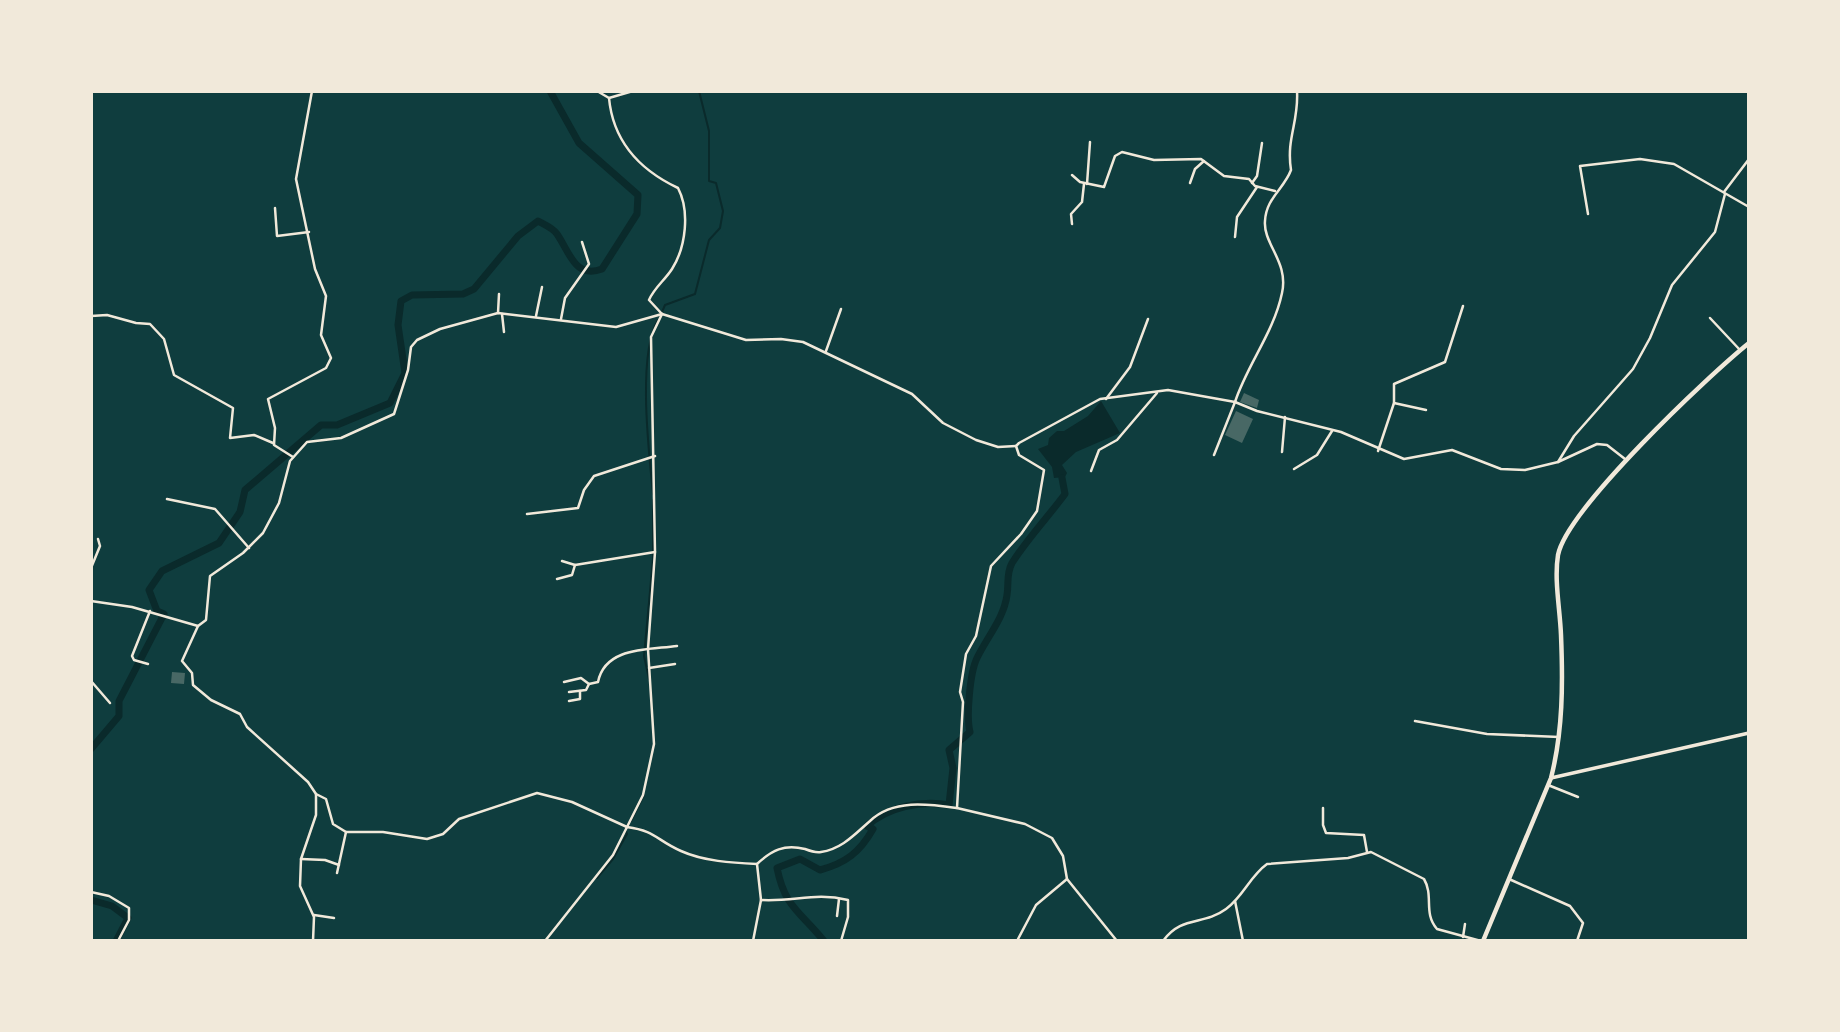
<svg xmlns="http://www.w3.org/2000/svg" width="1840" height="1032" font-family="'Noto Sans',sans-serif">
<rect width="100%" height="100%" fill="#0f3d3e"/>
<polygon fill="#0a2a2b" points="1101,401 1120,433 1076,452 1062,465 1067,473 1065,477 1054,478 1052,467 1038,449 1048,445 1049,438 1057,431 1064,431 1088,416"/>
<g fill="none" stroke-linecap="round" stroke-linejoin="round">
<g stroke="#0a2a2b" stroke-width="2">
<polyline points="662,312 665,305 695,294 709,240 720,228 723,211 716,183 709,181 709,131 699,91"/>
<path d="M653 494C649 453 637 354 658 320"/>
<polyline points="649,679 644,656 653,559 653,500"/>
<polyline points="631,821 644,795"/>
<polyline points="597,878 613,859 627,834 625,830"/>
</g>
<g stroke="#0a2a2b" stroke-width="7">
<path d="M91 749 119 716V701L164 614 157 611 149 590 162 571 219 543 240 512 245 490 321 425H337L390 403 405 373 398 325 401 301 412 295 463 294 474 289 518 236 538 221C545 225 553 228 557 234 570 253 575 279 602 269L637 214 638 195 579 143 550 91"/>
<polyline points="91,900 112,906 128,918 116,941"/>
<path d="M824 941C800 911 785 908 777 868L800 859 820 870C846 863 860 852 873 829L867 826C887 807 921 800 949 805L953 768 949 750 970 732C966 717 970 672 977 658 987 637 1004 618 1007 595 1009 583 1006 574 1012 563 1027 539 1048 517 1065 494L1062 478"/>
</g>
</g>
<g fill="#486865">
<polygon points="1244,393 1259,400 1257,408 1240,402"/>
<polygon points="1236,411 1253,419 1242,443 1225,435"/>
<polygon points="172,672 185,673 184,684 171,683"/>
</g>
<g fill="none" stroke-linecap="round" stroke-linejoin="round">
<g stroke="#f1e9da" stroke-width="2.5">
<polyline points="1072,175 1080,182 1104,187 1115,156 1122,152 1154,160 1201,159 1224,176 1249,179 1255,186 1275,191"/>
<polyline points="1190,183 1195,169 1204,161"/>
<polyline points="1252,183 1257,176 1262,143"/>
<polyline points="1087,184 1090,142"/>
<polyline points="1724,192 1749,159"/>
<polyline points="275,208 277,236 309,232"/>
<polyline points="1588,214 1580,166 1640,159 1674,164 1749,207"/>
<polyline points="1072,224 1071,214 1082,202 1084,184"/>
<polyline points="1235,237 1237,217 1257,187"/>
<polyline points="498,313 499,294"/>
<polyline points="502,314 504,332"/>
<polyline points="662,314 746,340 781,339 803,342 912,394 943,423 976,440 998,447 1016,446"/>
<polyline points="91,316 107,315 136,323 150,324 164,339 174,375 233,408 230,438 254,435 273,443"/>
<polyline points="536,316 542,287"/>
<polyline points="1710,318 1740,350"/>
<polyline points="561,319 565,298 589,264 582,242"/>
<polyline points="826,351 841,309"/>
<polyline points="1106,399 1130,367 1148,319"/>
<polyline points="1394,403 1426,410"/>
<polyline points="1378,451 1394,403 1394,384 1445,362 1463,306"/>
<polyline points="1282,452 1285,417"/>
<polyline points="1558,462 1574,436 1633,369 1650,338 1672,285 1715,232 1725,194"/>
<polyline points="1294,469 1317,455 1332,431"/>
<polyline points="1091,471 1099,450 1117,440 1157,393"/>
<polyline points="167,499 215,509 249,548"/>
<polyline points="527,514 578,508 584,490 594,476 655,456"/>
<polyline points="562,561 575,565 655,552"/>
<polyline points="91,568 100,546 98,539"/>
<polyline points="557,579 572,575 575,565"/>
<polyline points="148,664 134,660 132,656 150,611"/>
<polyline points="649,668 675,664"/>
<polyline points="91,681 110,703"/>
<polyline points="564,682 581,678 589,684"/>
<path d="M569 692 586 690 589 684 598 682C605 647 647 650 677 646"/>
<polyline points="569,701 580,699 580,691"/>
<polyline points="1415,721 1487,734 1559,737"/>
<polyline points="1548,785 1578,797"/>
<polyline points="1323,808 1323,825 1326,833 1364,835 1367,852"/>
<path d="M627 827C656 831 656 840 681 851 703 861 732 863 757 864"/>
<polyline points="301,859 325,860 339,865"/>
<polyline points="337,873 346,832"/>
<polyline points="1509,879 1570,906 1583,923 1577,941"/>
<path d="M761 900C794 902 815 892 848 900V917L841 941"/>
<polyline points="1235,901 1243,941"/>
<polyline points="314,915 334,918"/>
<polyline points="837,916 839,899"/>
<polyline points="1463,937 1465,924"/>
<polyline points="313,941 314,917 300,886 301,859 316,815 316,794"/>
<path d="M753 941 761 900 757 864C772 850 784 844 805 849 810 851 815 853 821 852 842 849 855 834 870 821 893 799 928 804 957 808"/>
<polyline points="1017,941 1036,905 1067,879"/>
<polyline points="1117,941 1067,879 1063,856 1052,838 1025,824 957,808 963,702 960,692 966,654 976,636 991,566 1021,534 1037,511 1044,470 1019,455 1016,446 1019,443 1100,399 1168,390 1235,402 1214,455"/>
<path d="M1163 941C1182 915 1203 926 1226 909 1243 897 1250 876 1267 864L1348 858 1371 852 1424 879C1434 896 1423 913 1437 929L1481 941"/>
</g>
<g stroke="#f1e9da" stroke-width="2.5">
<polyline points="597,91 609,98"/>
<path d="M633 91 609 98C613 141 640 170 678 188 690 211 686 247 672 269 665 280 654 288 649 300L662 314"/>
<path d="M1297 91C1299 122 1286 138 1291 170 1284 189 1266 198 1265 221 1263 244 1289 262 1282 293 1274 332 1247 365 1235 402L1257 411 1341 432 1404 459 1452 450 1501 469 1525 470 1558 462 1597 444 1607 445 1625 459"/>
<polyline points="293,457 274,445 275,428 268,399 326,368 331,358 321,335 326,296 315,269 296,179 312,91"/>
<polyline points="91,601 132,607 198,626"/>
<polyline points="627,827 572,802 537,793 459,819 443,834 427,839 383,832 346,832 333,824 326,799 316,794 308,782 247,727 240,714 211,700 193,685 192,673 182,661 198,626 206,620 210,576 243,553 263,533 279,503 290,461 307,442 341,438 394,414 408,370 411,347 417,340 440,329 498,313 616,327 662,314"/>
<polyline points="91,892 109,896 129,908 129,920 118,941"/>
<polyline points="545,941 613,855 643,795 654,744 648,649 655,552 651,337 662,314"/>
</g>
<polyline stroke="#f1e9da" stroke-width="3.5" points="1551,778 1749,733"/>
<path stroke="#f1e9da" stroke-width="4.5" d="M1483 941 1551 778C1563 731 1563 683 1561 635 1560 609 1554 580 1558 555 1567 509 1708 376 1749 343"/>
</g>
<rect width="1840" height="1032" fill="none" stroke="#f1e9da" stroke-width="186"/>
</svg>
